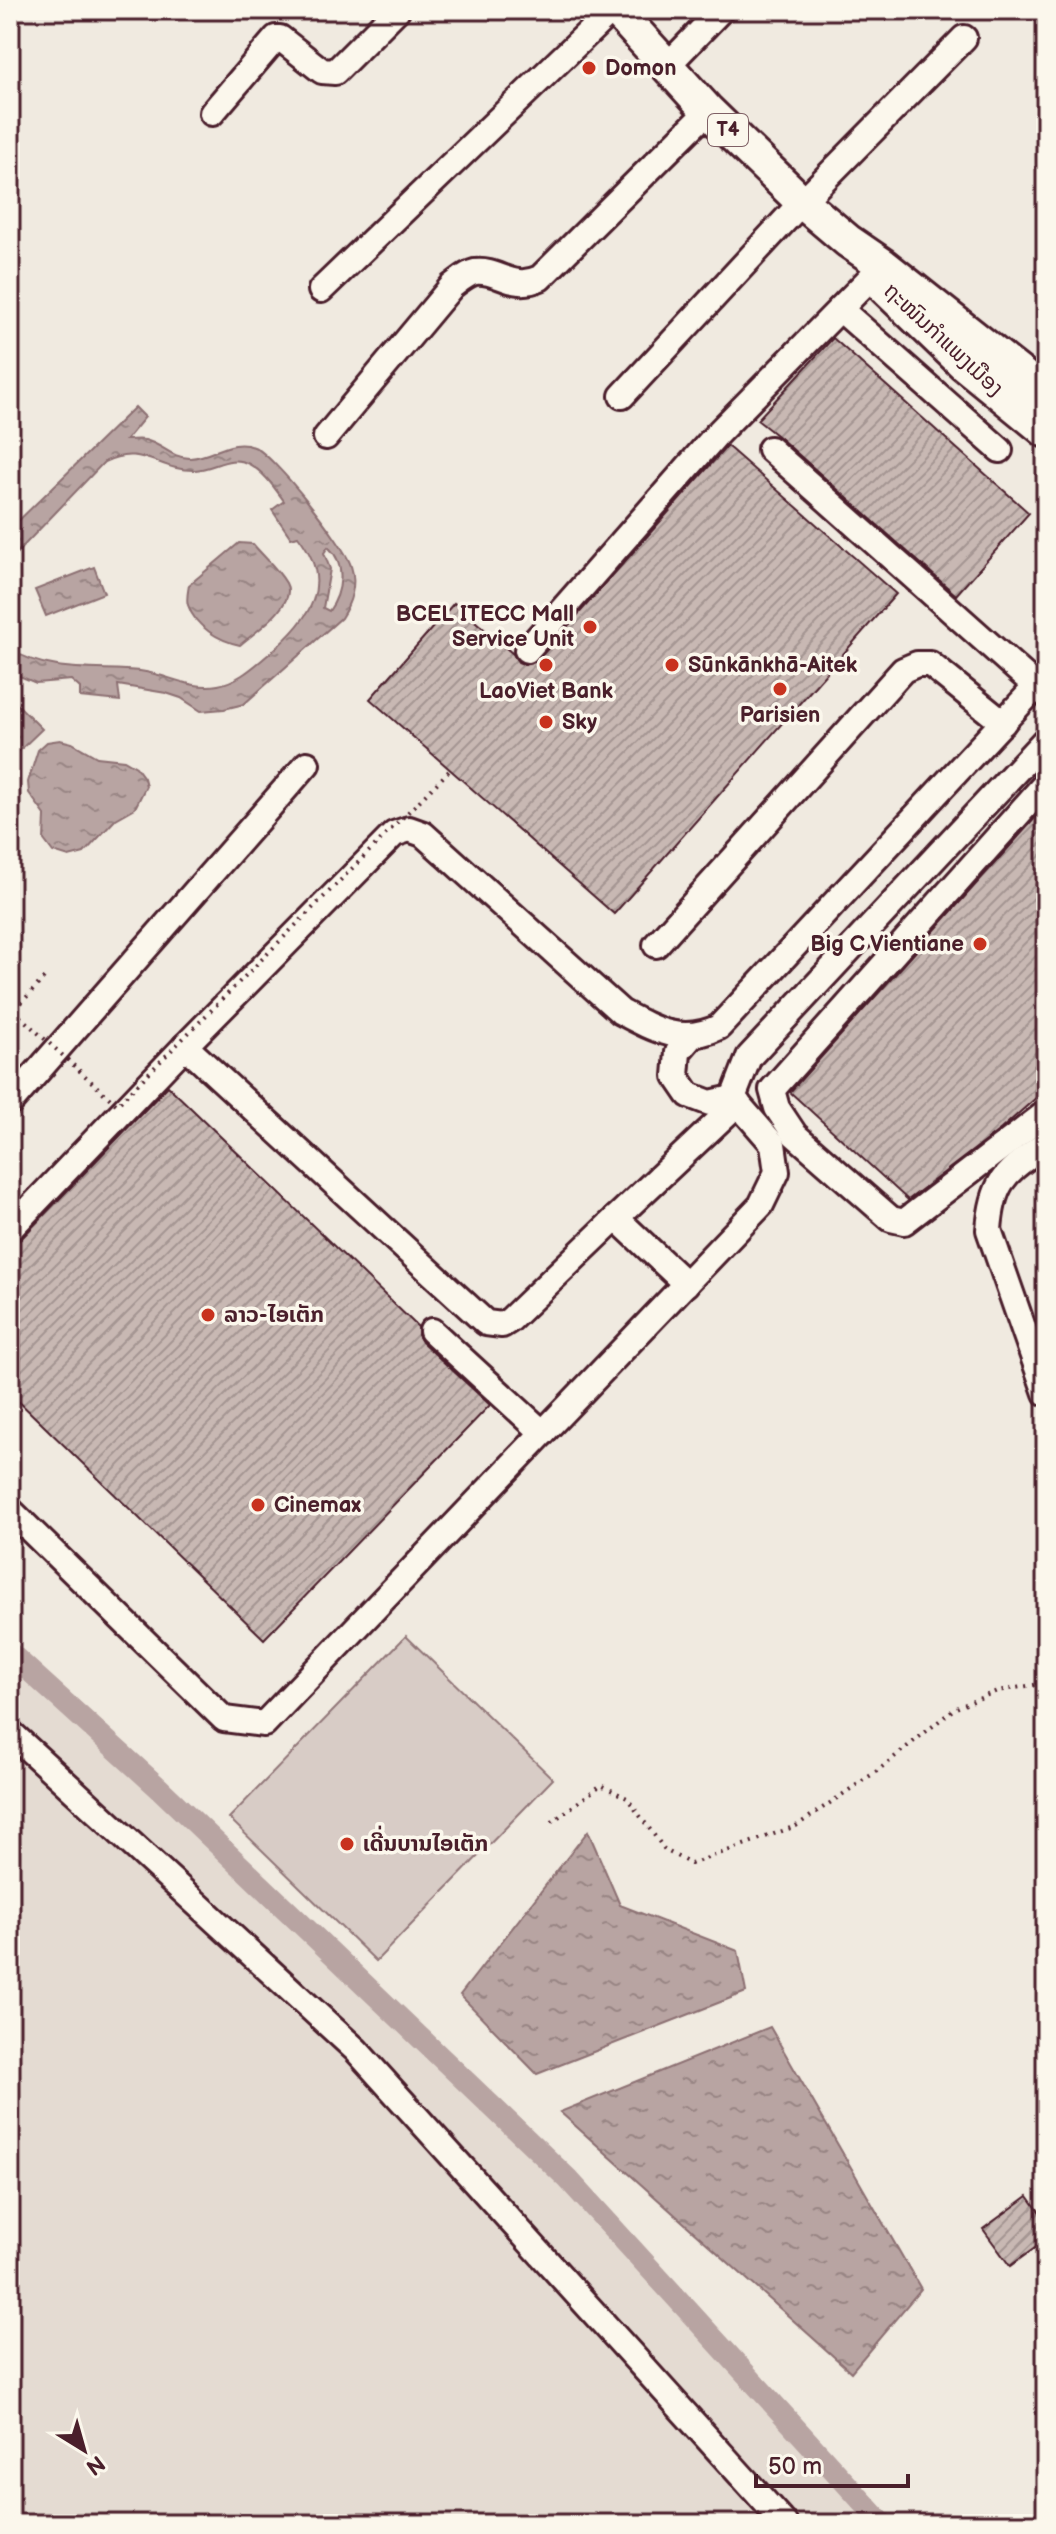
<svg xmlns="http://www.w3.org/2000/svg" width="1056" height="2534" font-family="'Balsamiq Sans','Noto Sans Lao',sans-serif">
<defs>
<pattern id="water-ripples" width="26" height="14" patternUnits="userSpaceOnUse" patternTransform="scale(2)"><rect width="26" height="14" fill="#b8a4a2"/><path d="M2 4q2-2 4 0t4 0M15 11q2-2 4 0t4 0" fill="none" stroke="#988584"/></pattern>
<pattern id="building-hatch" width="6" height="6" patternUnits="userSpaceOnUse" patternTransform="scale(2)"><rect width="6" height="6" fill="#c8b8b3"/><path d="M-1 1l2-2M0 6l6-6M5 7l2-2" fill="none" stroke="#a49592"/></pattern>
</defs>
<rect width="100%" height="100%" fill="#f0eae0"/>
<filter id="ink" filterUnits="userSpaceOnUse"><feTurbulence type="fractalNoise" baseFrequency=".0125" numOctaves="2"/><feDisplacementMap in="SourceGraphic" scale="16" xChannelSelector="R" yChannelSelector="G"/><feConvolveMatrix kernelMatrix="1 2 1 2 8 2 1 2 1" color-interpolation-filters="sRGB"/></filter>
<g filter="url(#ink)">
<polygon fill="#e4dbd2" points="10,1653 160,1789 568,2179 883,2524 10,2524"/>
<polygon fill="#d8ccc6" stroke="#917678" stroke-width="2" points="406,1636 553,1779 376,1961 229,1818"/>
<g fill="url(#water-ripples)" stroke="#8c6f72" stroke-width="2" fill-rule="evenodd">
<path d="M135 407 145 417 126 440C132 440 139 439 145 440 162 444 171 458 190 458 214 457 229 438 254 447 273 454 345 545 351 566 357 584 351 603 341 618L244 704 224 709 201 711 181 698 166 693 118 685 120 701 80 697V688L71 680 36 683 10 672V649C48 674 97 667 140 671 167 674 190 690 218 685 239 681 253 667 269 654 310 619 336 585 298 536L291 538 272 510 284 501C274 487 264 472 249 464 229 454 215 469 195 470 158 471 142 443 104 462L10 560V529ZM328 547C347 564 342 593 329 611L323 608 330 569 324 553Z"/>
<path d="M239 543 253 544C263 556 278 569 286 583 298 604 255 632 240 645 220 641 195 627 188 605 186 600 188 591 189 585Z"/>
<polygon points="94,567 104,593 46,616 35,590"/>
<polygon points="17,704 42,729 15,755 10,751 10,711"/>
<polygon points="60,740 72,743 97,757 124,760 136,767 144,778 146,786 135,808 116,819 84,853 69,857 53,852 44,840 45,815 29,793 28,782 38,750 47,742"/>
<polygon points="588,1831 620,1905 738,1951 746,1992 537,2074 460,1995"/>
<polygon points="770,2027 921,2289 851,2372 560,2112"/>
</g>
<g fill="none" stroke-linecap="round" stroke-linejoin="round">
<polyline stroke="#b8a4a2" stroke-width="22" points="10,1653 160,1789 568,2179 883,2524"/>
</g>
<g fill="url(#building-hatch)" stroke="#4a1f2b" stroke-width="2">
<polygon points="833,338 1029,513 956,595 780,438 757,420"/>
<polygon points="727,446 896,594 614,914 370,699 454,603 513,654 518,662 525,665 538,660"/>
<polygon points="1046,806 1046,1089 1001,1129 908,1200 790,1092"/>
<polygon points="168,1086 418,1327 418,1335 422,1342 490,1405 264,1639 10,1393 10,1244 21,1239"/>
<polygon points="1028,2196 1046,2221 1046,2240 1010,2266 983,2229"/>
</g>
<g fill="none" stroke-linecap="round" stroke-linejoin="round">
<g stroke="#4a1f2b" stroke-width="30">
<g id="minor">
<polyline points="667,66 721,10"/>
<polyline points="212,113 276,38 280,38 322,71 335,72 397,10"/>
<polyline points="321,290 612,10"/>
<polyline points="840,309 1000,450"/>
<polyline points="622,396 802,202 964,38"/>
<path d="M326 437 452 286C459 281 466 274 475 272 499 269 511 291 540 278L708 111"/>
<polyline points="770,449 1046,695"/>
<polyline points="527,650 717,434 883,265"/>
<polyline points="1046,783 772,1090 777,1108 795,1135 891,1219 904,1222 1046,1113"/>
<polyline points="656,945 903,670 917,664 930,664 1003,723"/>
<polyline points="691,1037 678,1052 676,1076 689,1095 710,1103 733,1098"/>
<polyline points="185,1046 486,1323 502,1325 510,1320 616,1218 686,1284"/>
<polyline points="733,1098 749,1057 1046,739"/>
<polyline points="10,1103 307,764"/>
<path d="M1046 1143C1007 1173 993 1177 989 1230L1046 1393"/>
<polyline points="616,1218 738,1103"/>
<path d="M10 1229 185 1046 394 834 409 829 423 834 621 1012C655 1030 682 1045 719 1027L1046 676"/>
<polyline points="432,1331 543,1433"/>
<polyline points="10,1510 224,1719 264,1724 761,1205 777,1172 773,1144 733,1098"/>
<polyline points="10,1732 356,2050 785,2524"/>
</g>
</g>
<g stroke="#4a1f2b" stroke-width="38">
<g id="major">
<polyline points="616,10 708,111 802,202 848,241 883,265 1046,394"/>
<polyline points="885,288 964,364 1046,431"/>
</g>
</g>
<g stroke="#4a1f2b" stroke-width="4" stroke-dasharray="2 6" stroke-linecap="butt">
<polyline points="10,1015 47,975"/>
<polyline points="552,1822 601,1785 627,1798 665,1850 691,1864 796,1826 877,1771 954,1709 997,1691 1046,1683"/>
</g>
<use href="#minor" stroke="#fbf7ec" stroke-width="24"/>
<use href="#major" stroke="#fbf7ec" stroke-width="32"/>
<polyline stroke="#4a1f2b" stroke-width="4" stroke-dasharray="2 6" stroke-linecap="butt" points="14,1011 117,1105 450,770"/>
</g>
</g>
<g fill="#c8321e" stroke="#fbf7ec" stroke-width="3">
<circle cx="589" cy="68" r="8"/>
<circle cx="590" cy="627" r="8"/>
<circle cx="546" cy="665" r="8"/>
<circle cx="672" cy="665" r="8"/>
<circle cx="780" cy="689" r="8"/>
<circle cx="546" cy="722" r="8"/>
<circle cx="980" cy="944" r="8"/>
<circle cx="208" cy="1315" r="8"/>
<circle cx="258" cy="1505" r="8"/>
<circle cx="347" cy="1844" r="8"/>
</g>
<g text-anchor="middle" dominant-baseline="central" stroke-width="7" stroke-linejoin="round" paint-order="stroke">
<rect fill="#fbf7ec" stroke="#7f6065" stroke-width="2" x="708" y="114" width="40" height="32" rx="6"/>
<g font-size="20" font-weight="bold" fill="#4a1f2b">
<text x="728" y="130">T4</text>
</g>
<g font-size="22" font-weight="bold" fill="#4a1f2b" stroke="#fbf7ec" text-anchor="start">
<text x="605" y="68">Domon</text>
<text x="574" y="614" text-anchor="end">BCEL ITECC Mall<tspan x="574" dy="25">Service Unit</tspan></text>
<text x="688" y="665">Sūnkānkhā-Aitek</text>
<text x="546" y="691" text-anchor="middle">LaoViet Bank</text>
<text x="780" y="715" text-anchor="middle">Parisien</text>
<text x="562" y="722">Sky</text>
<text x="964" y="944" text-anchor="end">Big C Vientiane</text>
<text x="224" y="1315">ລາວ-ໄອເຕັກ</text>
<text x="274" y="1505">Cinemax</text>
<text x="363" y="1844">ເດີ່ນບານໄອເຕັກ</text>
</g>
<g font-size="22" fill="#4a1f2b" stroke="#fbf7ec">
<text transform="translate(943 340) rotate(43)">ຖະໜົນກຳແພງເມືອງ</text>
</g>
</g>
<rect width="1056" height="2534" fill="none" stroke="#fbf7ec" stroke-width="40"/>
<rect x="20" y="20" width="1016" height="2494" fill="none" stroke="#4a1f2b" stroke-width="3" filter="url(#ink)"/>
<g transform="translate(84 2450) rotate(143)" stroke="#fbf7ec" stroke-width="6" paint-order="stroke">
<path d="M0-6L14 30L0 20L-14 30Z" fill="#4a1f2b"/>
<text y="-12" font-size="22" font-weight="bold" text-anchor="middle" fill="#4a1f2b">N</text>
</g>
<path d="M756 2474v12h152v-12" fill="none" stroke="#4a1f2b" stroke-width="4"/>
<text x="768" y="2474" font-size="24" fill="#4a1f2b" stroke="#fbf7ec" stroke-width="6" paint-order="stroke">50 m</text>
</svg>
